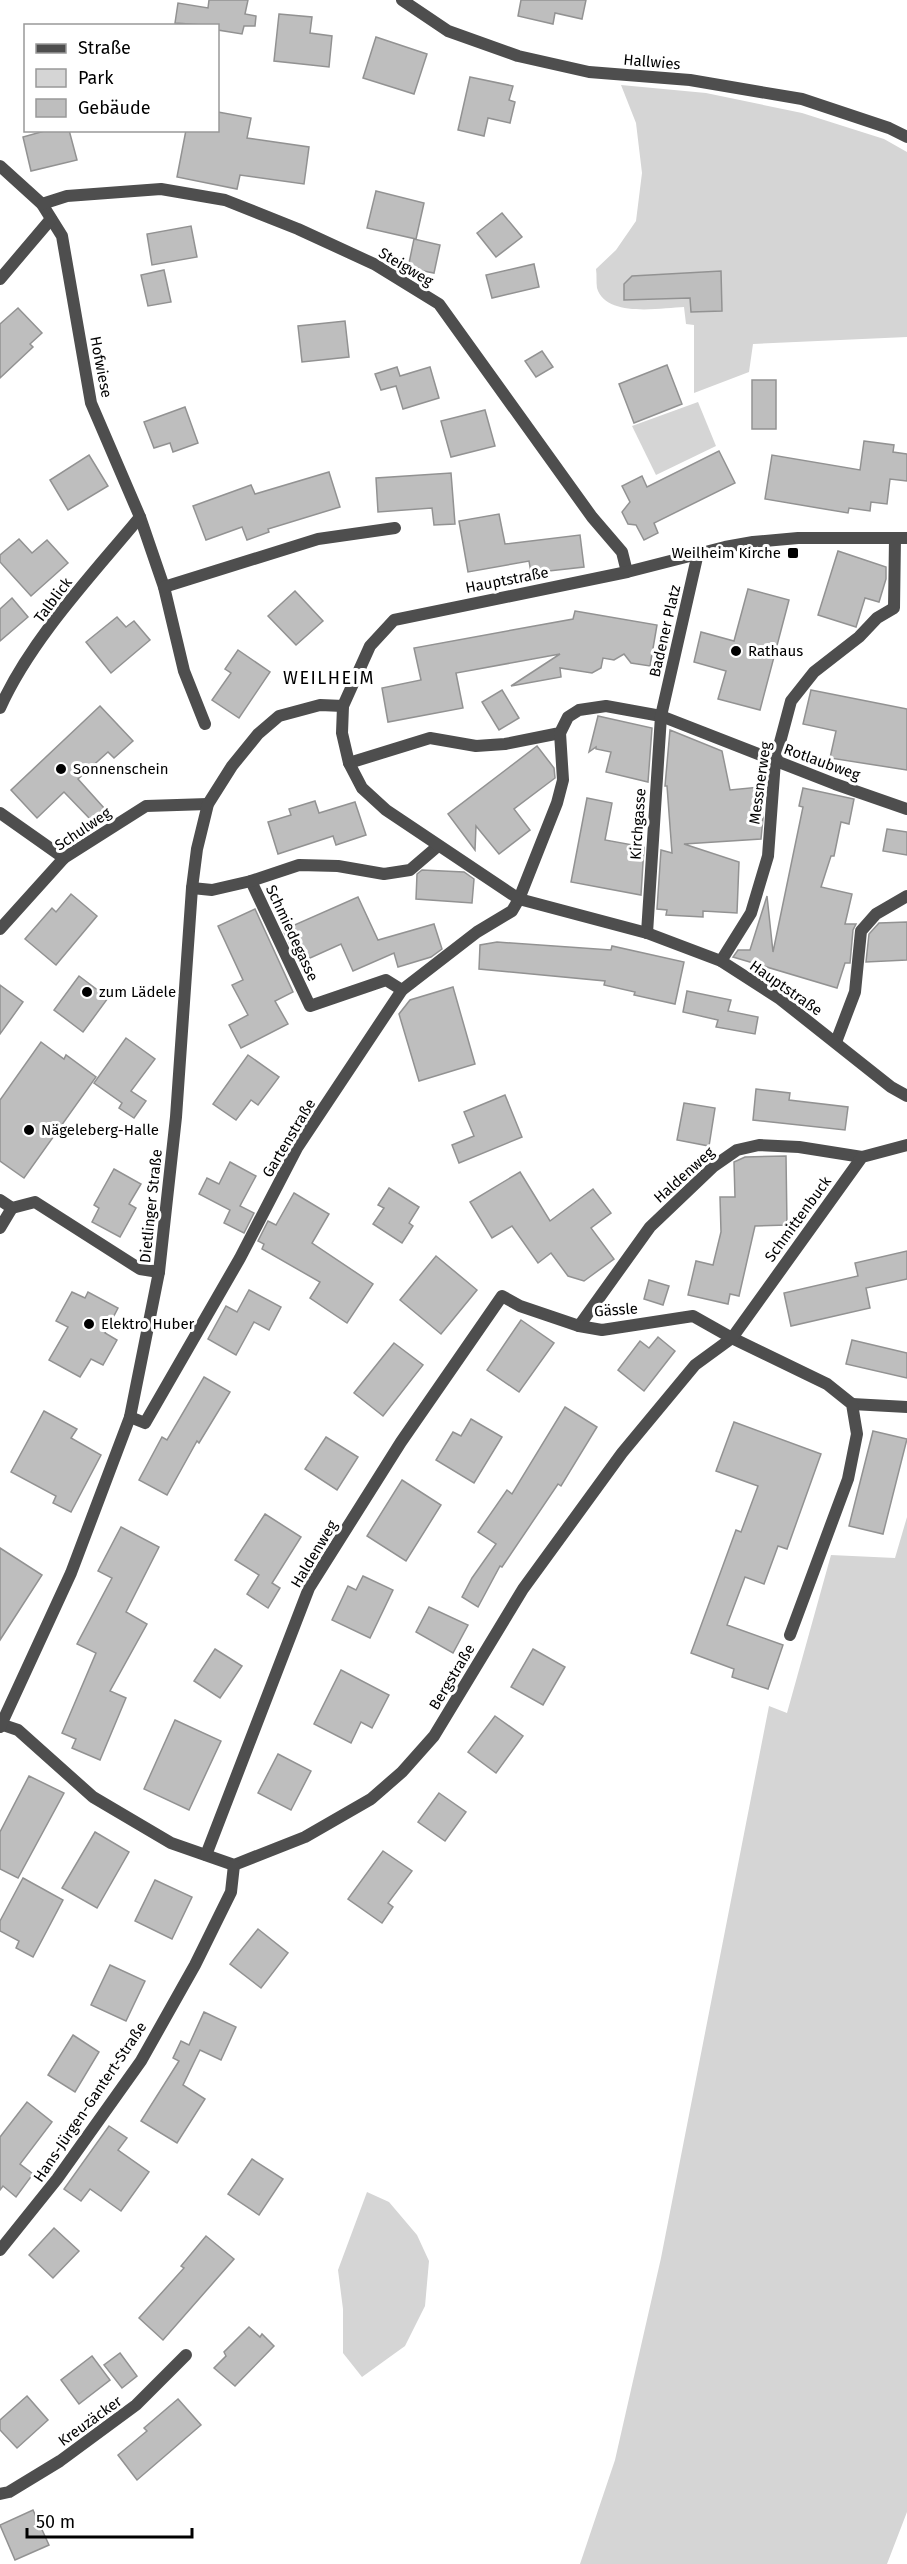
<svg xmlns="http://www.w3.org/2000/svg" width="907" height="2564" font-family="'Fira Sans',sans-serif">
<rect width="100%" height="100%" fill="#fff"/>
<g fill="#d5d5d5">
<path d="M621 85 706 93 802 113 884 139 907 152V337L753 344 749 372 694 393V325L686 324 684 307C660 308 606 318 597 288 596 282 597 275 596 269L616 250 636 221 642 173 636 123Z"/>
<polygon points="698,402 716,446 656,475 632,426"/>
<polygon points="907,1517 907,2512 887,2564 580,2564 615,2460 661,2258 769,1706 787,1713 831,1555 895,1558"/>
<polygon points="367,2192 389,2202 417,2235 429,2261 425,2306 405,2346 362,2377 343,2353 343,2309 338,2270"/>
</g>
<g fill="#bebebe" stroke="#929292" stroke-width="1.5">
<polygon points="209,0 248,0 245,14 256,16 255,26 244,26 242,34 218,30 218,26 175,23 178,3 208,8"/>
<polygon points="521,0 586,0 582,19 555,13 553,24 518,16"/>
<polygon points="279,14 312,17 310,33 332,36 329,67 274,61"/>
<polygon points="376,37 427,54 414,94 363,78"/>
<polygon points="470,77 513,86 509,100 515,102 510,123 488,118 484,136 458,130"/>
<polygon points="218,112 251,118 247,138 309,147 304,184 240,175 237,189 177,177 186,130 218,130"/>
<polygon points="48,130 69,130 77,160 31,171 23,137"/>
<polygon points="376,191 424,203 416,239 367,228"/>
<polygon points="502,213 522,237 496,257 477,233"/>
<polygon points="191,226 197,257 152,265 147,234"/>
<polygon points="414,239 440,245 434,273 408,268"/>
<polygon points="534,264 539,287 492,298 486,275"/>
<polygon points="164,270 171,302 148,306 141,275"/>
<polygon points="721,271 722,311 691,312 690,298 624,300 624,284 632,276"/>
<polygon points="18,308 42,333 30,344 33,347 0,378 0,324"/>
<polygon points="345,321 349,357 302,362 298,326"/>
<polygon points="542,351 553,367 536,377 525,361"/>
<polygon points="667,365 682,404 634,423 619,384"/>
<polygon points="397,367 400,376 430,367 439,398 403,409 396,386 381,390 375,374"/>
<rect x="752" y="380" width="24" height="49"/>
<polygon points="185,407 198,443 173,452 170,443 154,448 144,422"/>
<polygon points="485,410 495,446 451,457 441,421"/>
<polygon points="864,441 894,445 893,452 907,454 907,481 890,479 887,504 871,502 870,511 849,508 848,513 765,499 772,455 860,470"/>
<polygon points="719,451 735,483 654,523 658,533 644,540 636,525 628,524 622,512 630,502 622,486 642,476 647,487"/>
<polygon points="89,455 108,486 68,510 50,480"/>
<polygon points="329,472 340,507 268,529 269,532 247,540 242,527 206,540 193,506 251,485 255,494"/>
<polygon points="451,473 455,524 434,525 432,508 378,512 376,478"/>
<polygon points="499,514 505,544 580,535 584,567 531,573 529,561 468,572 459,521"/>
<polygon points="19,539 32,553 47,540 68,563 31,596 0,562 0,555"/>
<polygon points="838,551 886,567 886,579 879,602 865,598 856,627 818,615"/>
<polygon points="748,589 789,600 760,710 718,699 726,671 694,662 701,632 734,641"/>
<polygon points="295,591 323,621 296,645 268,616"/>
<polygon points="12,598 28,617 0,641 0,609"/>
<polygon points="575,611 657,625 650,666 631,663 624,654 614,660 603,658 601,668 592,673 560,668 561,677 511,686 560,654 456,673 463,708 388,722 382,688 421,680 414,648 573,619"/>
<polygon points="117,617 126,627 134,621 150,640 111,673 86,642"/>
<polygon points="238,650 270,672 239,718 212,700 231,673 225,669"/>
<polygon points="502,690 519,718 499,730 482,702"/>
<polygon points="811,690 907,709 907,770 830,758 836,731 803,724"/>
<polygon points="100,706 133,741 114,758 108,752 78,779 104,808 91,820 64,792 37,818 11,790"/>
<polygon points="598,716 652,728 648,782 606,772 611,752 596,749 596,747 589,752"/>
<polygon points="670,730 722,751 730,790 760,787 763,818 761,839 684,844 739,862 737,913 703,911 703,917 666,915 667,910 657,909 661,850 672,853 667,786 665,786"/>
<polygon points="537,746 554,768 555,778 514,809 530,830 499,854 476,826 475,850 448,814"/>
<polygon points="803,788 854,799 849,824 841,822 834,856 831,856 821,887 852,894 845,924 856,924 853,930 850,963 845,963 837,988 733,957 738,950 750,950 767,896 773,952 803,807 799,806"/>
<polygon points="587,798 612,803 605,840 644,847 641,895 571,882"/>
<polygon points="315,801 319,813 355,802 366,835 336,845 333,836 278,854 268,822 291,815 289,809"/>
<polygon points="887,829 907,832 907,855 883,851"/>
<polygon points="422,870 464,872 474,879 472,903 416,899 417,874"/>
<polygon points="71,894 97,916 56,965 25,939 52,908 56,912"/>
<polygon points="358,897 378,940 434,924 442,949 431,957 398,967 394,953 353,971 341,944 299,963 283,930"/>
<polygon points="255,909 293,992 275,1001 288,1024 241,1048 229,1025 248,1015 232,985 243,980 218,926"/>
<polygon points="907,922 907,960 866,962 869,934 879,923"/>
<polygon points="497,942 611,950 612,946 684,962 675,1004 634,995 635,992 604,985 605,981 479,969 480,945"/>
<polygon points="79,976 108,998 83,1032 54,1010"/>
<polygon points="0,985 23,1002 0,1034"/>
<polygon points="453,987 475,1064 419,1081 399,1014 410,1000"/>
<polygon points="687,991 731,1000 728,1011 758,1017 755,1034 716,1027 718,1020 683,1012"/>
<polygon points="126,1038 155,1059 131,1091 146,1101 134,1118 119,1108 122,1103 94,1083"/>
<polygon points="41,1042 64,1059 66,1055 96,1077 24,1178 0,1161 0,1100"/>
<polygon points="248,1055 279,1077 258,1105 251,1100 236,1120 213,1104"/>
<polygon points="756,1089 790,1093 789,1100 848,1107 845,1130 753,1120"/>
<polygon points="505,1095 522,1137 459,1163 452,1145 474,1136 464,1112"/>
<polygon points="684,1103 715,1108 709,1146 677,1140"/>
<polygon points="786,1156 787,1225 755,1226 739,1296 730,1294 728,1304 688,1295 696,1261 713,1265 721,1232 720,1197 735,1197 734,1162 745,1157"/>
<polygon points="230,1162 256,1176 240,1206 254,1213 244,1233 224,1223 230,1210 199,1194 207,1178 219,1184"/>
<polygon points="114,1169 141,1184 129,1204 136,1208 120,1237 92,1222 99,1208 94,1205"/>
<polygon points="520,1172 550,1221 593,1189 611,1213 591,1228 614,1259 584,1281 568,1276 551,1253 538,1263 512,1226 492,1238 470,1202"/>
<polygon points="389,1188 419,1207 409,1223 413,1226 402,1243 373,1224 384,1208 378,1205"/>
<polygon points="294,1193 329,1214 312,1243 373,1284 347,1323 310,1298 320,1282 262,1249 264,1244 258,1241 268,1221 276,1225"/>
<polygon points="907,1251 907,1279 866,1288 870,1308 791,1326 784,1293 858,1276 855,1263"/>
<polygon points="436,1256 477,1290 441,1334 400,1300"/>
<polygon points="649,1280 669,1286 663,1305 644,1299"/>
<polygon points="249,1290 281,1307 269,1330 254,1322 236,1355 208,1339 226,1306 237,1312"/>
<polygon points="72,1292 85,1298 88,1292 118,1308 105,1333 117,1340 103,1365 91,1359 80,1377 49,1360 68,1327 56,1321"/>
<polygon points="521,1320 554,1343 519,1392 487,1370"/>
<polygon points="658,1337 675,1351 644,1391 618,1370 640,1341 649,1348"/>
<polygon points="852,1340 907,1353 907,1378 846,1364"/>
<polygon points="394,1343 423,1365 383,1416 354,1393"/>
<polygon points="204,1377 230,1392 199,1443 197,1441 167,1495 139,1480 162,1437 167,1440"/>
<polygon points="565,1407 597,1427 561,1486 558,1484 502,1567 500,1566 478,1607 462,1597 472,1578 496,1544 478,1532 507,1490 512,1494"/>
<polygon points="44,1411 77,1429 71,1438 101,1455 71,1512 53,1503 56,1496 11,1472"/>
<polygon points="471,1419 502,1437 474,1483 436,1460 453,1432 461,1436"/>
<polygon points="734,1422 821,1454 787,1549 778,1546 764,1584 745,1577 727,1625 783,1645 768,1689 732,1677 734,1669 691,1653 736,1530 741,1532 758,1486 716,1471"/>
<polygon points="873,1431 907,1439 883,1534 849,1526"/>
<polygon points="326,1437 358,1457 337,1490 305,1469"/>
<polygon points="402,1480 441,1505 406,1561 367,1536"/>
<polygon points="265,1514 301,1537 272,1583 280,1588 268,1608 247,1594 259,1575 235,1560"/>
<polygon points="121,1527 159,1547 126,1612 147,1624 110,1691 126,1698 100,1760 72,1748 76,1739 62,1733 96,1653 77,1644 112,1578 98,1571"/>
<polygon points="0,1548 42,1575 0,1640"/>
<polygon points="363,1576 393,1590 370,1638 332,1620 348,1586 356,1590"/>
<polygon points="429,1607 468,1625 453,1653 416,1632"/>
<polygon points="215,1649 242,1666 220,1698 194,1681"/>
<polygon points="533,1649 565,1667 543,1705 511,1687"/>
<polygon points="341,1670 389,1695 372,1728 361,1722 351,1743 314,1724"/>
<polygon points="495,1716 523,1736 496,1773 468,1752"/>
<polygon points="175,1720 221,1741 189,1810 144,1789"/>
<polygon points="278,1754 311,1771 291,1810 258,1793"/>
<polygon points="29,1776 64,1793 18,1878 0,1869 0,1832"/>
<polygon points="439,1793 466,1812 445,1841 418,1822"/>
<polygon points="95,1832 129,1852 97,1908 62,1888"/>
<polygon points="383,1851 412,1871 388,1903 393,1907 382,1923 348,1899"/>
<polygon points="23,1878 63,1900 33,1957 16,1948 19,1941 0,1931 0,1921"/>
<polygon points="155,1880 192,1897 172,1939 135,1921"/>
<polygon points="258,1929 288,1953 261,1988 230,1964"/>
<polygon points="110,1965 145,1981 126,2021 91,2005"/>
<polygon points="204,2012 236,2027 221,2060 200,2050 183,2085 205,2099 177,2143 141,2121 179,2061 173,2058 181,2041 189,2045"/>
<polygon points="73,2035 99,2052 75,2092 48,2075"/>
<polygon points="27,2102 52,2122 20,2164 33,2174 16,2197 3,2186 0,2190 0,2137"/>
<polygon points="109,2126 127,2138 118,2150 149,2172 121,2211 90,2189 81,2201 64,2189"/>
<polygon points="252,2159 283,2179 259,2215 228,2194"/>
<polygon points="54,2228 79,2251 53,2278 29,2255"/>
<polygon points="206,2236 234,2259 163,2340 139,2318 184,2268 181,2266"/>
<polygon points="249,2327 260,2337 262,2334 274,2346 235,2386 214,2368 226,2356 224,2352"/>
<polygon points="120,2353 137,2376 122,2388 104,2365"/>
<polygon points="92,2356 110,2380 79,2404 61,2380"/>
<polygon points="27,2396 48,2420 17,2448 0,2430 0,2420"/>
<polygon points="178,2399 201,2425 137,2480 118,2455 147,2431 144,2428"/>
<polygon points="33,2510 49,2545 15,2560 0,2525"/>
</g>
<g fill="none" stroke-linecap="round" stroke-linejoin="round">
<g stroke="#4e4e4e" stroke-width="12">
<polyline points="402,0 448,31 518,56 589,72 690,80 802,99 889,128 907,137"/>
<polyline points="0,166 42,204 62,236 91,403 140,517 164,587 184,671 205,724"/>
<polyline points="42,204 67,196 161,189 225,200 298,229 374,264 439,304 592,517 622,552 627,572"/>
<polyline points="0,279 51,219"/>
<polyline points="164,587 318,539 395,528"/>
<path d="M0 708C31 639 92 575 140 517"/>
<polyline points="349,763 430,738 476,746 505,744 560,733 568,717 579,710 606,706 661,716 835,784 907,809"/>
<polyline points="0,813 64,858"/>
<polyline points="251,881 310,1006 386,980 402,990"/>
<polyline points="192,888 212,890 251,881 299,865 338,866 384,874 410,870 438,846"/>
<polyline points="0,929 64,858 146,806 208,804"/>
<polyline points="647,933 661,716 698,553"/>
<polyline points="721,961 751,913 768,856 775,761 791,701 814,672 859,637 877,618 894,608 895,538"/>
<polyline points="836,1042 855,992 861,931 876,914 907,896"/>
<polyline points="0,1200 12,1208 35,1202 140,1269 159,1272"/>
<polyline points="0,1228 12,1208"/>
<polyline points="579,1326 650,1227 714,1166 737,1150 759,1145 799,1147 862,1157"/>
<polyline points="852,1404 907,1407"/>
<polyline points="130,1417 145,1423 240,1258 297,1148 402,990 477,932 512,911 519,899 557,803 563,780 560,733"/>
<polyline points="0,1724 18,1730 93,1797 171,1843 234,1865 305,1837 371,1799 402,1772 434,1736 523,1589 622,1453 695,1365 732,1338 827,1384 852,1404 857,1434 848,1479 790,1635"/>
<polyline points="206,1855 309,1588 401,1442 502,1296 520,1306 579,1326 602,1330 693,1316 732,1338 862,1157 907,1145"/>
<polyline points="0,2250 57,2179 141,2061 195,1965 231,1892 234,1865"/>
<polyline points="0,2494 9,2492 60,2461 136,2405 186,2355"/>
</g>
<g stroke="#4e4e4e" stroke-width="12">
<polyline points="907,538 798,538 753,542 725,547 627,572 394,620 370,646 343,706 342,733 349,763 362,788 386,810 519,899 647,933 721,961 780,999 891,1087 907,1096"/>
<polyline points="0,1727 71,1573 130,1417 159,1272 176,1117 192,888 197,849 208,804 232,766 258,734 279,716 320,705 343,706"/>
</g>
</g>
<g fill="#000" stroke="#fff" stroke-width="2">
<rect x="787" y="547" width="12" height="12" rx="3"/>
<circle cx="736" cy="651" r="6"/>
<circle cx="61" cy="769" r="6"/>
<circle cx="87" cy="992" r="6"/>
<circle cx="29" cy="1130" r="6"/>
<circle cx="89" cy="1324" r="6"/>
</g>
<g text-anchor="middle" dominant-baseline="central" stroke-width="6" stroke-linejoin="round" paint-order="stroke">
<g font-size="15" fill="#000" stroke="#fff">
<text transform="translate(652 62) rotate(5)">Hallwies</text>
<text transform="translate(406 267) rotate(31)">Steigweg</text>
<text transform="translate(101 367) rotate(79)">Hofwiese</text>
<text transform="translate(507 580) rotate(-11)">Hauptstraße</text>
<text transform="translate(53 600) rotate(-53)">Talblick</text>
<text transform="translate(665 631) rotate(-77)">Badener Platz</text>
<text transform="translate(822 762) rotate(20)">Rotlaubweg</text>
<text transform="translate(760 783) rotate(-82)">Messnerweg</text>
<text transform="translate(638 824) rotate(-86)">Kirchgasse</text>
<text transform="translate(83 829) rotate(-34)">Schulweg</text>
<text transform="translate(292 933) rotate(65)">Schmiedegasse</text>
<text transform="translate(786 988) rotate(35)">Hauptstraße</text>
<text transform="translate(289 1138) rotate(-59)">Gartenstraße</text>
<text transform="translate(684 1175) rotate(-42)">Haldenweg</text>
<text transform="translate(151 1206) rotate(-84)">Dietlinger Straße</text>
<text transform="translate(798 1219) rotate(-54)">Schmittenbuck</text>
<text transform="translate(616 1310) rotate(-4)">Gässle</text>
<text transform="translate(314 1554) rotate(-59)">Haldenweg</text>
<text transform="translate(452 1677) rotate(-59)">Bergstraße</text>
<text transform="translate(90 2102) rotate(-56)">Hans-Jürgen-Gantert-Straße</text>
<text transform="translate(90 2421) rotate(-36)">Kreuzäcker</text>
</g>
<g font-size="15" fill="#000" stroke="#fff" text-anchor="start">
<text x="781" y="553" text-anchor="end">Weilheim Kirche</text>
<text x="748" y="651">Rathaus</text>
<text x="73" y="769">Sonnenschein</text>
<text x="99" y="992">zum Lädele</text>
<text x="41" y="1130">Nägeleberg-Halle</text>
<text x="101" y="1324">Elektro Huber</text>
</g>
<g font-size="18" letter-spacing="1.5" fill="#000" stroke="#fff">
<text x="329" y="678">WEILHEIM</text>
</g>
</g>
<rect x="24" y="24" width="195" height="108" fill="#ffffff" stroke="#999999" stroke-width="1.5"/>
<rect x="36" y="44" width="30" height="9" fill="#4e4e4e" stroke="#999999" stroke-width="1.5"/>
<text x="78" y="54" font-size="18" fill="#000000">Straße</text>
<rect x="36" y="69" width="30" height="18" fill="#d5d5d5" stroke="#999999" stroke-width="1.5"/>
<text x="78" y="84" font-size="18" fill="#000000">Park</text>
<rect x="36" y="99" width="30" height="18" fill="#bebebe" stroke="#999999" stroke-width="1.5"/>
<text x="78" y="114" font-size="18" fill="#000000">Gebäude</text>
<path d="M27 2528v9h165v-9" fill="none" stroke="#000000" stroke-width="3"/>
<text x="36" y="2528" font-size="18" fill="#000000" stroke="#ffffff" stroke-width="4.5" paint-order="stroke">50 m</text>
</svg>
